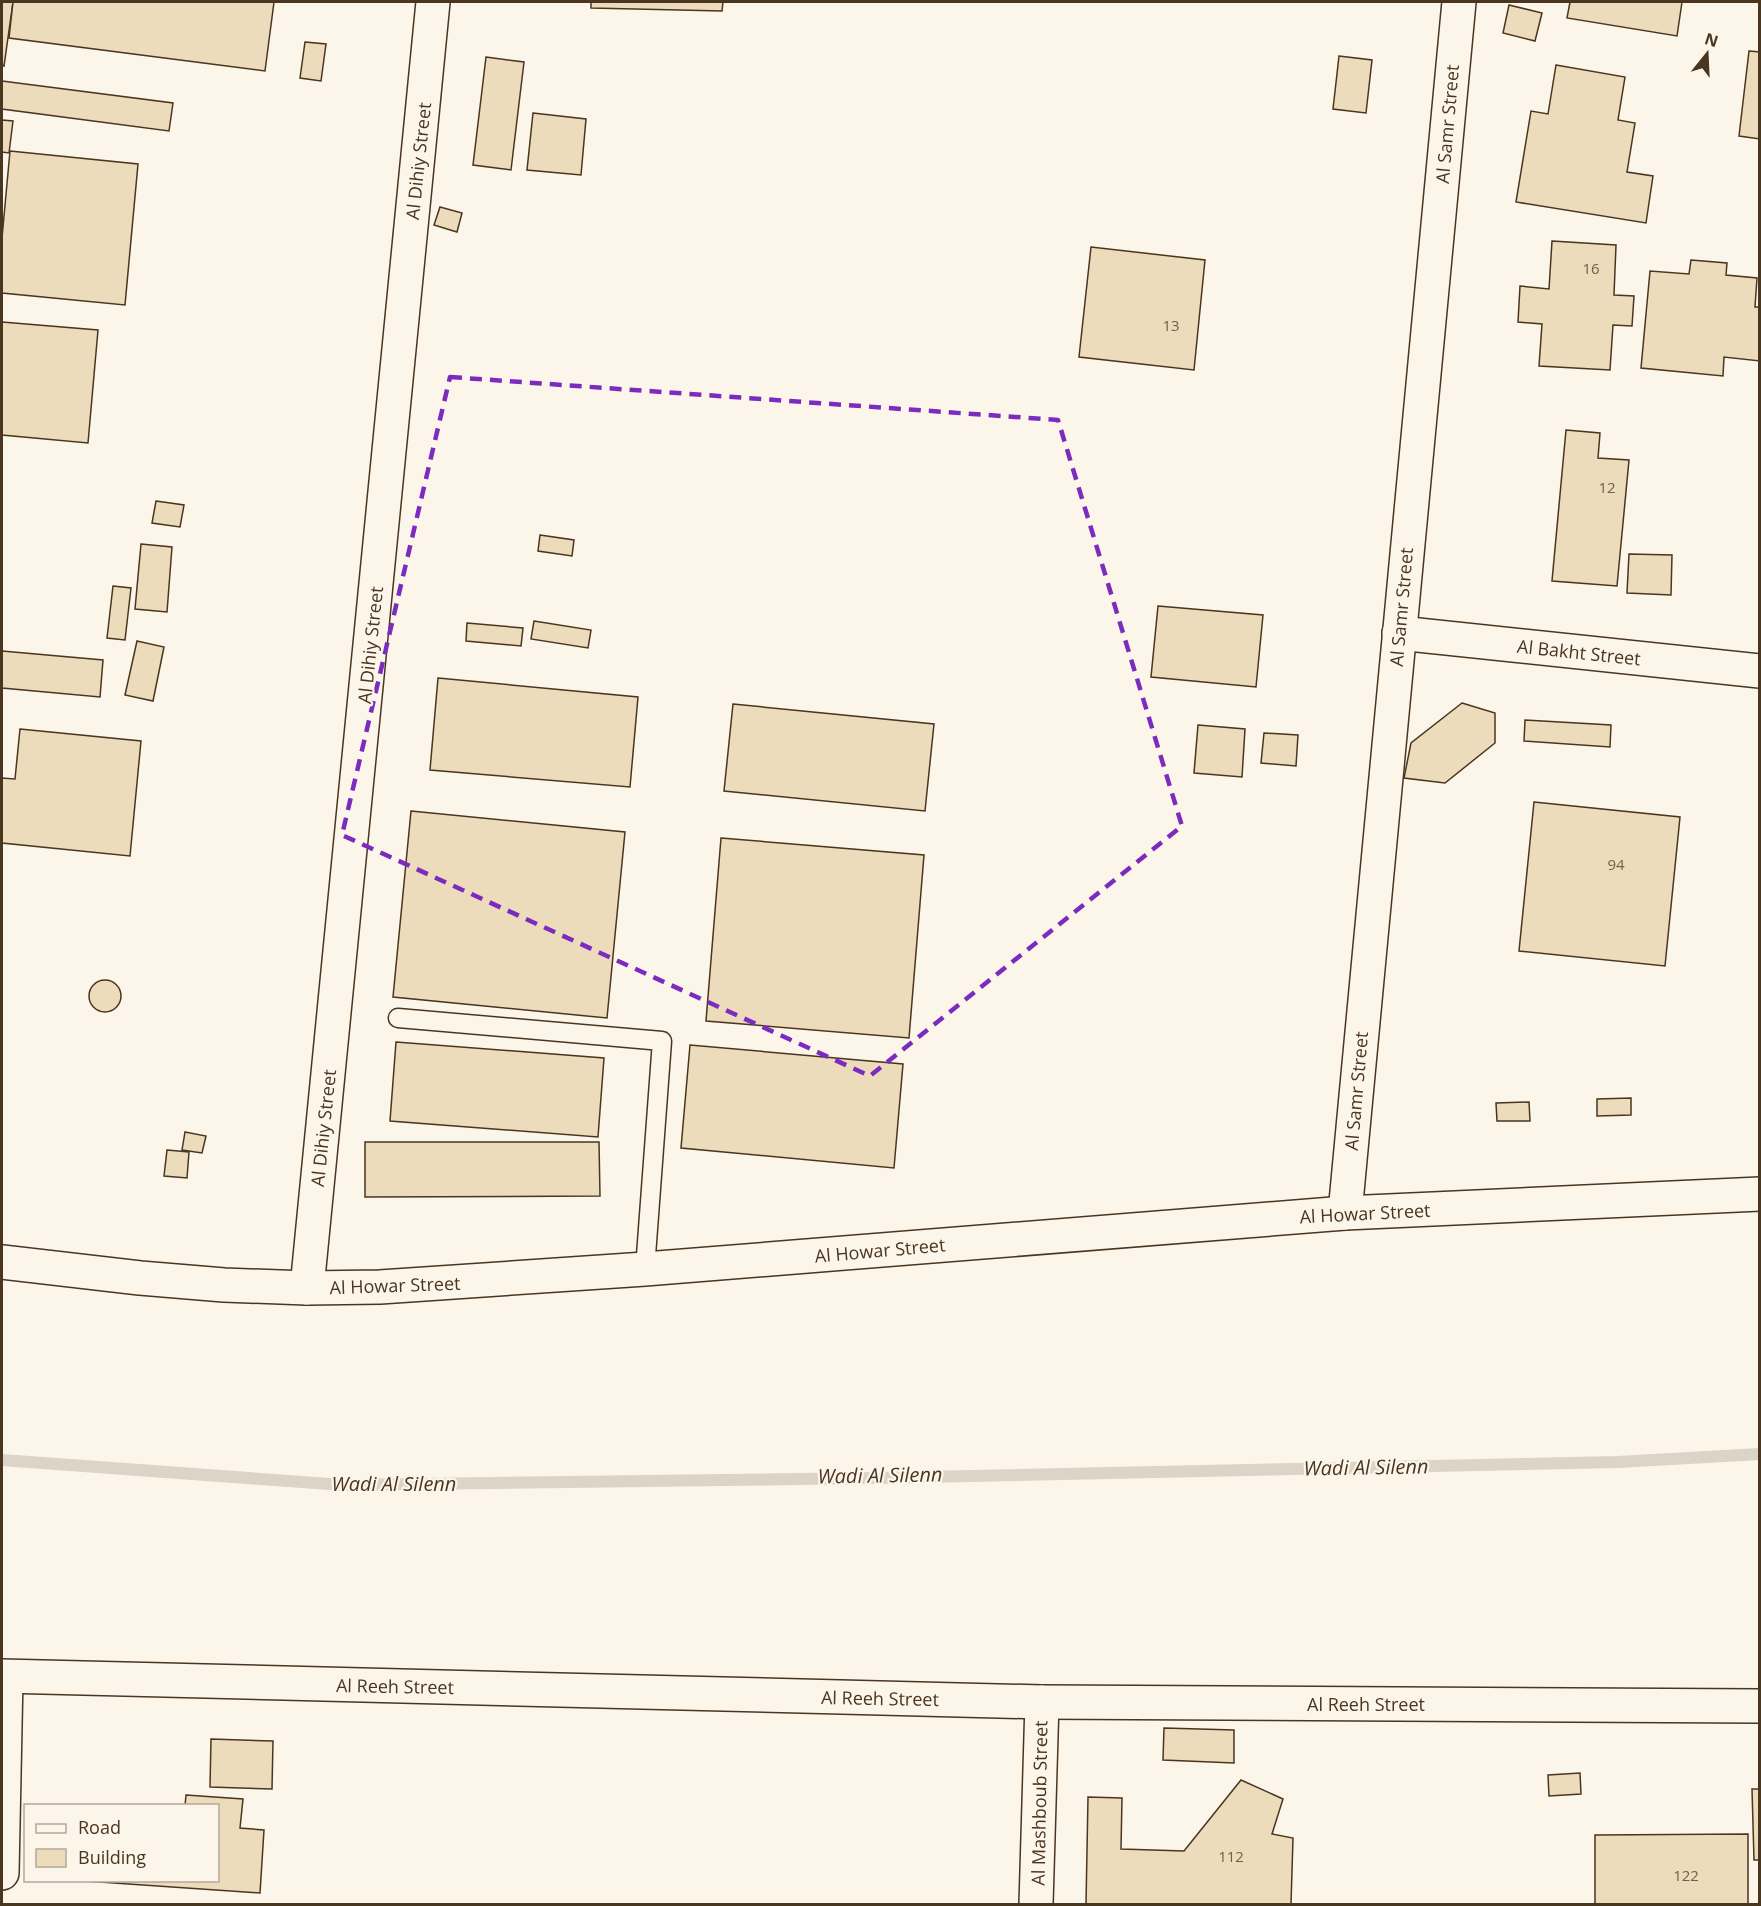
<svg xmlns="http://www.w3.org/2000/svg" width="1761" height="1906" font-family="'Open Sans',sans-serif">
<rect width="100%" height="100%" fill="#fbf6e9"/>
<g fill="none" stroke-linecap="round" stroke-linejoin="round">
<polyline stroke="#dcd4c6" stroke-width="12" points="2,1460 343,1485 878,1478 1618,1462 1760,1454"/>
</g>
<g fill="#ecdcbc" stroke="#4a3520" stroke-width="1.5">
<polygon points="2,2 13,2 4,66 2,65"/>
<polygon points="13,2 274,2 265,71 9,38"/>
<polygon points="591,2 723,2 722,11 591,8"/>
<polygon points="1570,2 1682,2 1677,36 1567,18"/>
<polygon points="1509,5 1542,13 1535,41 1503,33"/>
<polygon points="305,42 326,44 321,81 300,78"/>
<polygon points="1749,51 1760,52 1760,139 1739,136"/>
<polygon points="1339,56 1372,60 1366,113 1333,109"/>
<polygon points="486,57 524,62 511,170 473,165"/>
<polygon points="1556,65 1625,77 1618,120 1635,123 1627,172 1653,176 1646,223 1516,202 1531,111 1548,114"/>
<polygon points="2,81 173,103 169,131 2,109"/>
<polygon points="533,113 586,119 581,175 527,170"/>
<polygon points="2,120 13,121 9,153 2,152"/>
<polygon points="10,151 138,164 125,305 2,293 2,238"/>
<polygon points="440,207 462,213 457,232 434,225"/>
<polygon points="1552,241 1616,245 1614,295 1634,296 1632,326 1613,325 1610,370 1539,366 1542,324 1518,322 1520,286 1549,289"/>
<polygon points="1091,247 1205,260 1194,370 1079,357"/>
<polygon points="1691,260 1727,263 1726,275 1757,278 1755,307 1760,307 1760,361 1724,357 1723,376 1641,368 1650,271 1689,274"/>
<polygon points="2,322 98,330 88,443 2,435"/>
<polygon points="1566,430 1600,433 1598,458 1629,460 1617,586 1552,581"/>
<polygon points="156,501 184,505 180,527 152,523"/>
<polygon points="540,535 574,540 572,556 538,551"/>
<polygon points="141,544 172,547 167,612 135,609"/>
<polygon points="1629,554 1672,555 1671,595 1627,593"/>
<polygon points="113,586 131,588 125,640 107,638"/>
<polygon points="1158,606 1263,615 1256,687 1151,677"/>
<polygon points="534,621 591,630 588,648 531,639"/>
<polygon points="467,623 523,628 521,646 466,641"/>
<polygon points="137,641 164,647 153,701 125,695"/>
<polygon points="2,651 103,660 100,697 2,688"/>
<polygon points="438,678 638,697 630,787 430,770"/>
<polygon points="1462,703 1495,713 1495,743 1445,783 1404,778 1411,743"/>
<polygon points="733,704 934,724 925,811 724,791"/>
<polygon points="1525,720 1611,725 1610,747 1524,741"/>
<polygon points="1198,725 1245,729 1242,777 1194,773"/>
<polygon points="20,729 141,741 130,856 2,843 2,778 15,779"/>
<polygon points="1264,733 1298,735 1296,766 1261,763"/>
<polygon points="1534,802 1680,817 1665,966 1519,951"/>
<polygon points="411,811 625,832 607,1018 393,997"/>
<polygon points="721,838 924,855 909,1038 706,1021"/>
<circle cx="105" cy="996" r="16"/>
<polygon points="396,1042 604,1058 598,1137 390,1121"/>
<polygon points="690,1045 903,1064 894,1168 681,1148"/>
<polygon points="1631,1098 1631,1115 1597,1116 1597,1099"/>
<polygon points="1529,1102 1530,1121 1497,1121 1496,1103"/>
<polygon points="185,1132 206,1136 202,1153 182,1150"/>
<polygon points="365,1142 599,1142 600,1196 365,1197"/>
<polygon points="167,1150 189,1152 187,1178 164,1176"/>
<polygon points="1164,1728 1234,1730 1234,1763 1163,1760"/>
<polygon points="211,1739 273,1741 272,1789 210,1787"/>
<polygon points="1580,1773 1581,1794 1549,1796 1548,1775"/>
<polygon points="1241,1780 1283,1799 1272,1834 1293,1838 1291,1904 1086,1904 1088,1797 1122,1798 1121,1849 1184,1851"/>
<polygon points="1752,1789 1760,1789 1760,1860 1754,1860"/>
<polygon points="186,1795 243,1799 240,1828 264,1830 260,1893 70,1880 218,1880 218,1806 185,1806"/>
<polygon points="1748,1834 1748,1904 1595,1904 1595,1835"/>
</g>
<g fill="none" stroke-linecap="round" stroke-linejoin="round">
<g stroke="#4a3520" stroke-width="21">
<polyline id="lane" points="398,1018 662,1041 645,1269"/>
</g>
<g stroke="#4a3520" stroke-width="36">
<g id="street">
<polyline points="1399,633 1760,671"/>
<polyline points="1345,1213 1459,2"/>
<polyline points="2,1262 140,1278 224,1285 307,1288 380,1287 645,1269 1345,1213 1760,1194"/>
<polyline points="307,1288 433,2"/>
<polyline points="2,1676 1042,1702 1760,1706"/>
<polyline points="2,1873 6,1677"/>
<polyline points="1036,1904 1042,1702"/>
</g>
</g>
<use href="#lane" stroke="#fbf6e9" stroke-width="18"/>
<use href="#street" stroke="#fbf6e9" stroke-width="33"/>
</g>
<path fill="none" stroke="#7b2cbf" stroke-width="4.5" stroke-dasharray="12 8" stroke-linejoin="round" d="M450 377 1058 420 1182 826 870 1076 342 835Z"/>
<g text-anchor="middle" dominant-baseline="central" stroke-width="4.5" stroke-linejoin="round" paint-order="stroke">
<g font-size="15" fill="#725f47">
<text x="1591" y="268">16</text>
<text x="1171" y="325">13</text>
<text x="1607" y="487">12</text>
<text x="1616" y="864">94</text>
<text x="1231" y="1856">112</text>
<text x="1686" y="1875">122</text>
</g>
<g font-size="18" fill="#4a3520" stroke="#fbf6e9">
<text transform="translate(1447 124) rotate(-85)">Al Samr Street</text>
<text transform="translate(418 161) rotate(-84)">Al Dihiy Street</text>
<text transform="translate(1401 607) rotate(-85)">Al Samr Street</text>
<text transform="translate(370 645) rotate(-84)">Al Dihiy Street</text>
<text transform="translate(1579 652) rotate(6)">Al Bakht Street</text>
<text transform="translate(1356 1091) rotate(-85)">Al Samr Street</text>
<text transform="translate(323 1128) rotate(-84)">Al Dihiy Street</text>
<text transform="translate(1365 1213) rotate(-3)">Al Howar Street</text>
<text transform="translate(880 1250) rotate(-5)">Al Howar Street</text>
<text transform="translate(395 1285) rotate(-2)">Al Howar Street</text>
<text transform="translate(395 1686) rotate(1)">Al Reeh Street</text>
<text transform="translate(880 1698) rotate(1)">Al Reeh Street</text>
<text x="1366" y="1704">Al Reeh Street</text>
<text transform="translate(1039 1803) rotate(-89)">Al Mashboub Street</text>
</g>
<g font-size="20" font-style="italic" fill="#4a3520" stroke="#fbf6e9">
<text transform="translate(1366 1467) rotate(-1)">Wadi Al Silenn</text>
<text transform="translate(880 1475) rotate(-1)">Wadi Al Silenn</text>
<text x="394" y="1483">Wadi Al Silenn</text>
</g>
</g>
<rect width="1761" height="1906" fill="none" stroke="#4a3520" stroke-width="6"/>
<rect x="24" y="1804" width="195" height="78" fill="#fbf6e9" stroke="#b4a999" stroke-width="1.5"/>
<rect x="36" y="1824" width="30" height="9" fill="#fbf6e9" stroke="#b4a999" stroke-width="1.5"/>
<text x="78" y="1834" font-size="18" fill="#4a3520">Road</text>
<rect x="36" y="1849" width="30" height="18" fill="#ecdcbc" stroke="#b4a999" stroke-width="1.5"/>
<text x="78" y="1864" font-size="18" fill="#4a3520">Building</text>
<g transform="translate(1707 54) rotate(18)" stroke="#fbf6e9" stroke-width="4.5" paint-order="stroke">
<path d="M0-4.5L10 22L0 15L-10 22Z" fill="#4a3520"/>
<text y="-9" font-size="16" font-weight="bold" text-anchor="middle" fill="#4a3520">N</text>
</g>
</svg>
